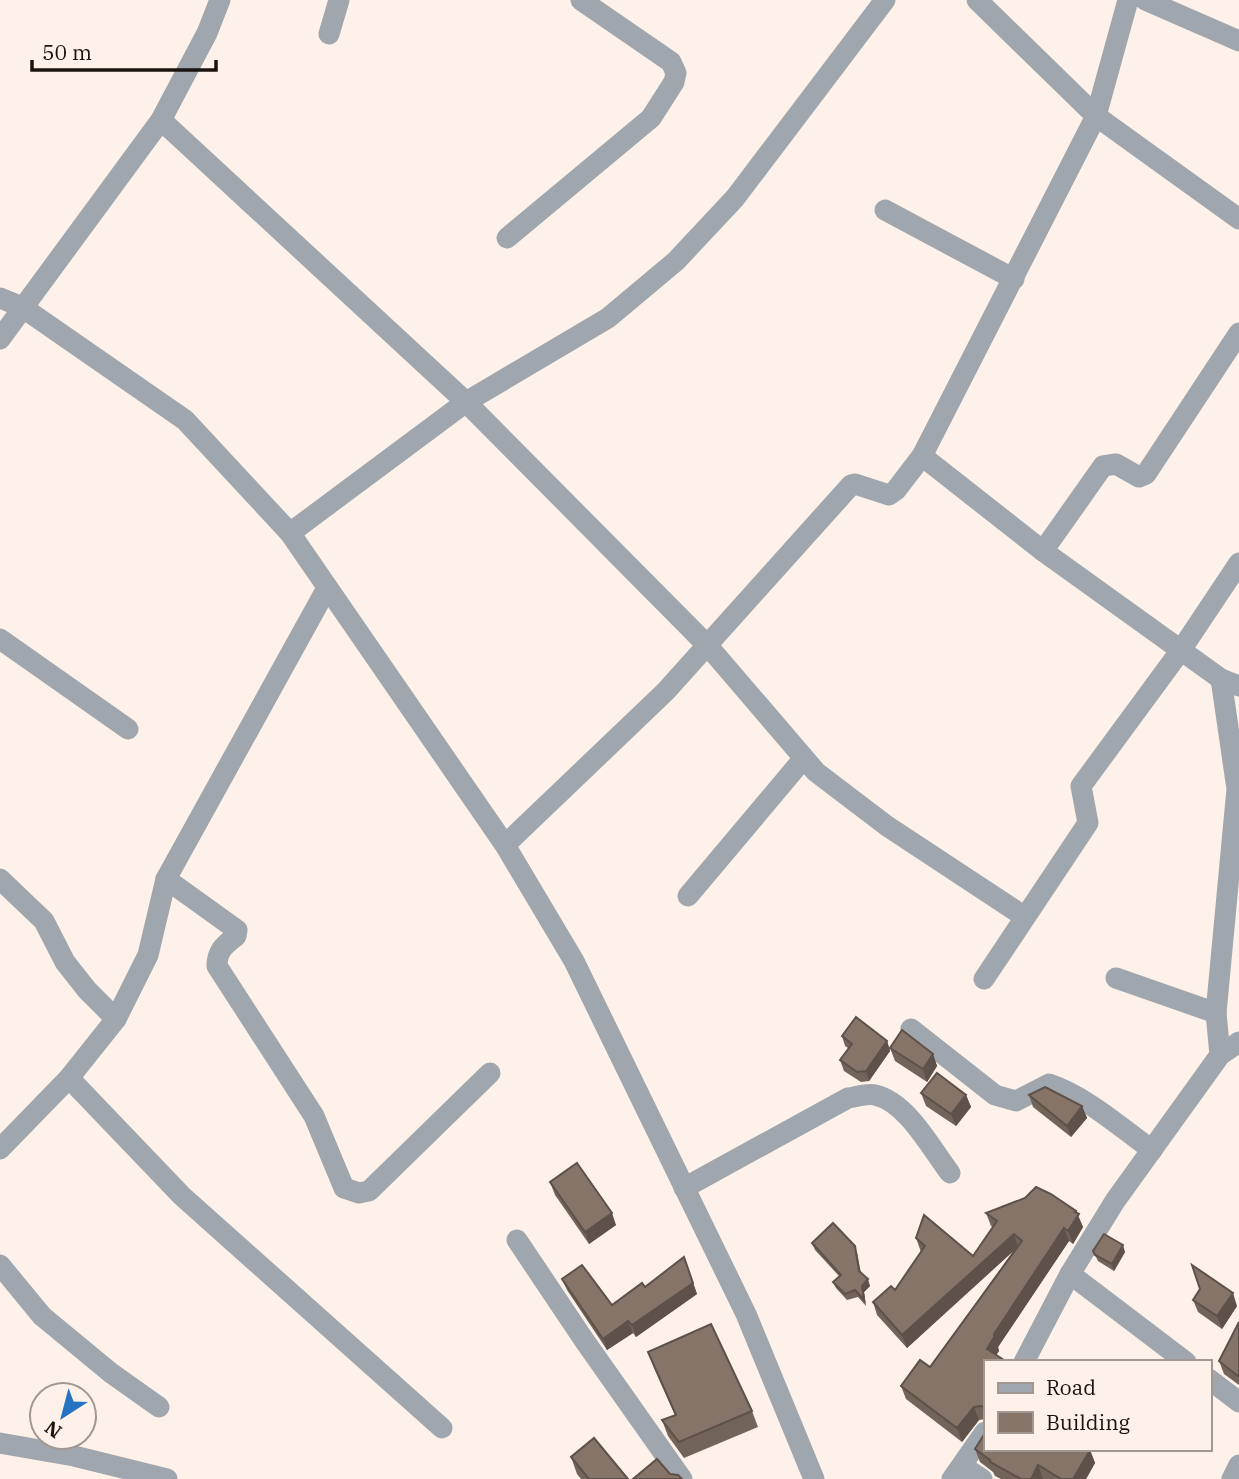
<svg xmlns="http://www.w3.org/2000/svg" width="1239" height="1479" font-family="'IBM Plex Serif',serif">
<rect width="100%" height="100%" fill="#fdf1e9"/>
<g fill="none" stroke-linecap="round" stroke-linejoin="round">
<g stroke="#a0a6ad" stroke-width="21">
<polyline points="977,0 1096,116 1239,219"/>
<polyline points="1145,0 1239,41"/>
<polyline points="329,34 339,0"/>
<polyline points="161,120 466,402 708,646 816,772 887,826 1025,917"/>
<polyline points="885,210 1014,279"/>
<polyline points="507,238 651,118 674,82 676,73 671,62 581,0"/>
<polyline points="0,298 22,307 185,420 290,533 505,845 574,961 746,1314 814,1479"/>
<polyline points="0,339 161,120 207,33 220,0"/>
<polyline points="922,456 1043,551 1221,679 1239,686"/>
<polyline points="290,533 466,402 608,318 676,261 735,198 885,0"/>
<polyline points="1043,551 1103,466 1116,464 1139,477 1146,474 1239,333"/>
<polyline points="0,639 128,729"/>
<polyline points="505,845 666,691 851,485 855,484 889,495 896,490 922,456 1096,116 1128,0"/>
<polyline points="0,879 44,921 65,962 87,990 116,1019"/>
<path d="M166 879 237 930 236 936C225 945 217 950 217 966L314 1116 344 1188 359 1193 369 1191 490 1073"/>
<polyline points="688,896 804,758"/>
<polyline points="1116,978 1216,1013"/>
<polyline points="984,979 1088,823 1081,786 1181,650 1239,563"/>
<path d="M911 1029 995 1095 1016 1101 1049 1084C1087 1097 1120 1127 1152 1150"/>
<polyline points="1220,1055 1216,1013 1237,789 1221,679"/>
<polyline points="69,1078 182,1196 442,1428"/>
<polyline points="0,1149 69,1078 116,1019 148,955 166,879 327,588"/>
<path d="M684 1188 848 1098C856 1097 867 1093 875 1095 907 1102 931 1148 950 1173"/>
<polyline points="517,1240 584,1340 682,1479"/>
<polyline points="0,1265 42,1316 111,1373 159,1407"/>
<polyline points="1070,1274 1186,1362"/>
<polyline points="1024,1362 1070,1274 1115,1201 1220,1055 1239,1042"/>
<polyline points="1209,1379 1239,1402"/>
<polyline points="0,1443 74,1456 167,1479"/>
<polyline points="962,1466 982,1479"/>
<polyline points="952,1479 985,1432"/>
<polyline points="1232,1479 1239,1465"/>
</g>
</g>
<g fill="#73645a">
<polygon points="842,1036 887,1041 890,1051 869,1081 861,1082 844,1071 840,1060 848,1048 845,1046"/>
<polygon points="890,1048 933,1054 937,1066 927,1082 895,1061"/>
<polygon points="921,1093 966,1095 971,1107 956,1126 926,1106"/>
<polygon points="1029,1095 1082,1106 1087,1118 1071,1137 1033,1107"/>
<polygon points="550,1182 616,1225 589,1244 555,1195"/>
<polygon points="1076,1211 1083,1227 1073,1244 1069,1241 998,1347 999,1351 985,1362 985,1419 979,1420 962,1442 906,1399 901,1386 930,1367 1014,1250 907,1348 877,1315 873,1302 895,1290 921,1252 916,1238 973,1256 993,1227 991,1226 986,1213"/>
<polygon points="812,1243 857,1252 861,1273 870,1286 864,1292 866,1306 858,1297 847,1300 836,1288 833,1282 839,1276 815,1250"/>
<polygon points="1093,1251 1125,1252 1114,1271 1098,1261"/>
<polygon points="684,1257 697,1294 636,1337 633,1333 607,1350 567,1290 562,1279 612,1305 645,1287"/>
<polygon points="1200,1289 1237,1306 1222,1329 1198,1312 1193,1300"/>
<polygon points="1239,1322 1239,1385 1224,1374 1219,1361"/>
<polygon points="648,1352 752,1411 758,1427 684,1458 668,1436 662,1420 675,1415 654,1368"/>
<polygon points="975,1449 1090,1450 1095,1463 1086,1479 1001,1479 995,1476 993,1472 980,1462"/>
<polygon points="571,1457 628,1479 581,1479 577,1474"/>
</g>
<g fill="#5e514a">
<polygon points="887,1041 890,1051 869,1081 866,1071"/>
<polygon points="933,1054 937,1066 927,1082 923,1069"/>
<polygon points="966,1095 971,1107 956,1126 951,1114"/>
<polygon points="1082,1106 1087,1118 1071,1137 1067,1126"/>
<polygon points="1076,1211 1083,1227 1073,1244 1068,1231"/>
<polygon points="612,1213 616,1225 589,1244 585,1232"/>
<polygon points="1064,1228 1069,1241 998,1347 999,1351 992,1362 987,1349 994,1334"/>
<polygon points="1014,1234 1018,1247 907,1348 902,1335"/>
<polygon points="1123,1245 1125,1252 1114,1271 1112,1264"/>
<polygon points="868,1279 870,1286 864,1292 866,1306 862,1286"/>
<polygon points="693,1283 697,1294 636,1337 632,1325"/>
<polygon points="1233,1293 1237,1306 1222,1329 1217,1316"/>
<polygon points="628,1321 633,1333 607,1350 603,1339"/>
<polygon points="974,1407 979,1420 962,1442 957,1428"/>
<polygon points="1090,1450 1095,1463 1086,1479 1073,1479"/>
<polygon points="1038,1465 1043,1479 1031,1479"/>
</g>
<g fill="#867469" stroke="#5e514a" stroke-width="2">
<polygon points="856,1017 887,1041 866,1071 857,1072 840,1060 852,1044 842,1036"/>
<polygon points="902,1030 933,1054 923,1069 890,1048"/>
<polygon points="937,1073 966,1095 951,1114 921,1093"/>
<polygon points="1045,1087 1082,1106 1067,1126 1029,1095"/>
<polygon points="577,1163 612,1213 585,1232 550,1182"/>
<polygon points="1036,1187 1051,1194 1076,1211 1075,1212 1079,1214 1068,1231 1064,1228 994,1334 994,1337 987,1349 1007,1362 985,1362 985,1407 981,1406 974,1407 957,1428 901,1386 920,1360 930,1367 1022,1241 1014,1234 902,1335 873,1302 891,1286 895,1290 925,1246 916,1238 924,1215 973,1256 997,1221 986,1213 1025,1198"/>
<polygon points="833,1223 855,1246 859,1271 868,1279 862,1286 864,1300 855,1290 845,1294 833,1282 841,1275 812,1243"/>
<polygon points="1104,1234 1123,1245 1112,1264 1095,1255 1093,1251"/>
<polygon points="684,1257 693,1283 632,1325 628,1321 603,1339 562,1279 582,1265 612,1305 642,1283 645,1287"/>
<polygon points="1192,1265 1233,1293 1217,1316 1193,1300 1200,1289"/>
<polygon points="1239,1322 1239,1374 1238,1376 1219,1361"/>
<polygon points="711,1324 752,1411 679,1442 662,1420 676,1415 648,1352"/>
<polygon points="985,1433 985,1449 1090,1450 1073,1479 1061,1479 1038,1465 1031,1479 1021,1479 990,1462 990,1460 975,1449"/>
<polygon points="594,1438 628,1479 589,1479 571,1457"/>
<polygon points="657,1459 670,1474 678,1475 682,1479 633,1479"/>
</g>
<rect x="984" y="1360" width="228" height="91" fill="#fdf1e9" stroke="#a29892" stroke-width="2"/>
<rect x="998" y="1383" width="35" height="10" fill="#a0a6ad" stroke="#a29892" stroke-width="2"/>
<text x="1046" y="1395" font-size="21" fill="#1a130f">Road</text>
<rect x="998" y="1412" width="35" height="21" fill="#867469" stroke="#a29892" stroke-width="2"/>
<text x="1046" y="1430" font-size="21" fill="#1a130f">Building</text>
<g transform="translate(63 1416) rotate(216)"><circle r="33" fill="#fdf1e9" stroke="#a29892" stroke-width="2"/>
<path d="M0-5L12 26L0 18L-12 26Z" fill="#2773c3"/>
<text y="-10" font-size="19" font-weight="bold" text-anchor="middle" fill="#1a130f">N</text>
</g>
<path d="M32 60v10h184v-10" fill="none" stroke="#1a130f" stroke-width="3.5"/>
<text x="42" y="60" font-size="21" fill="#1a130f" stroke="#fdf1e9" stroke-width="5" paint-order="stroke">50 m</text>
</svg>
